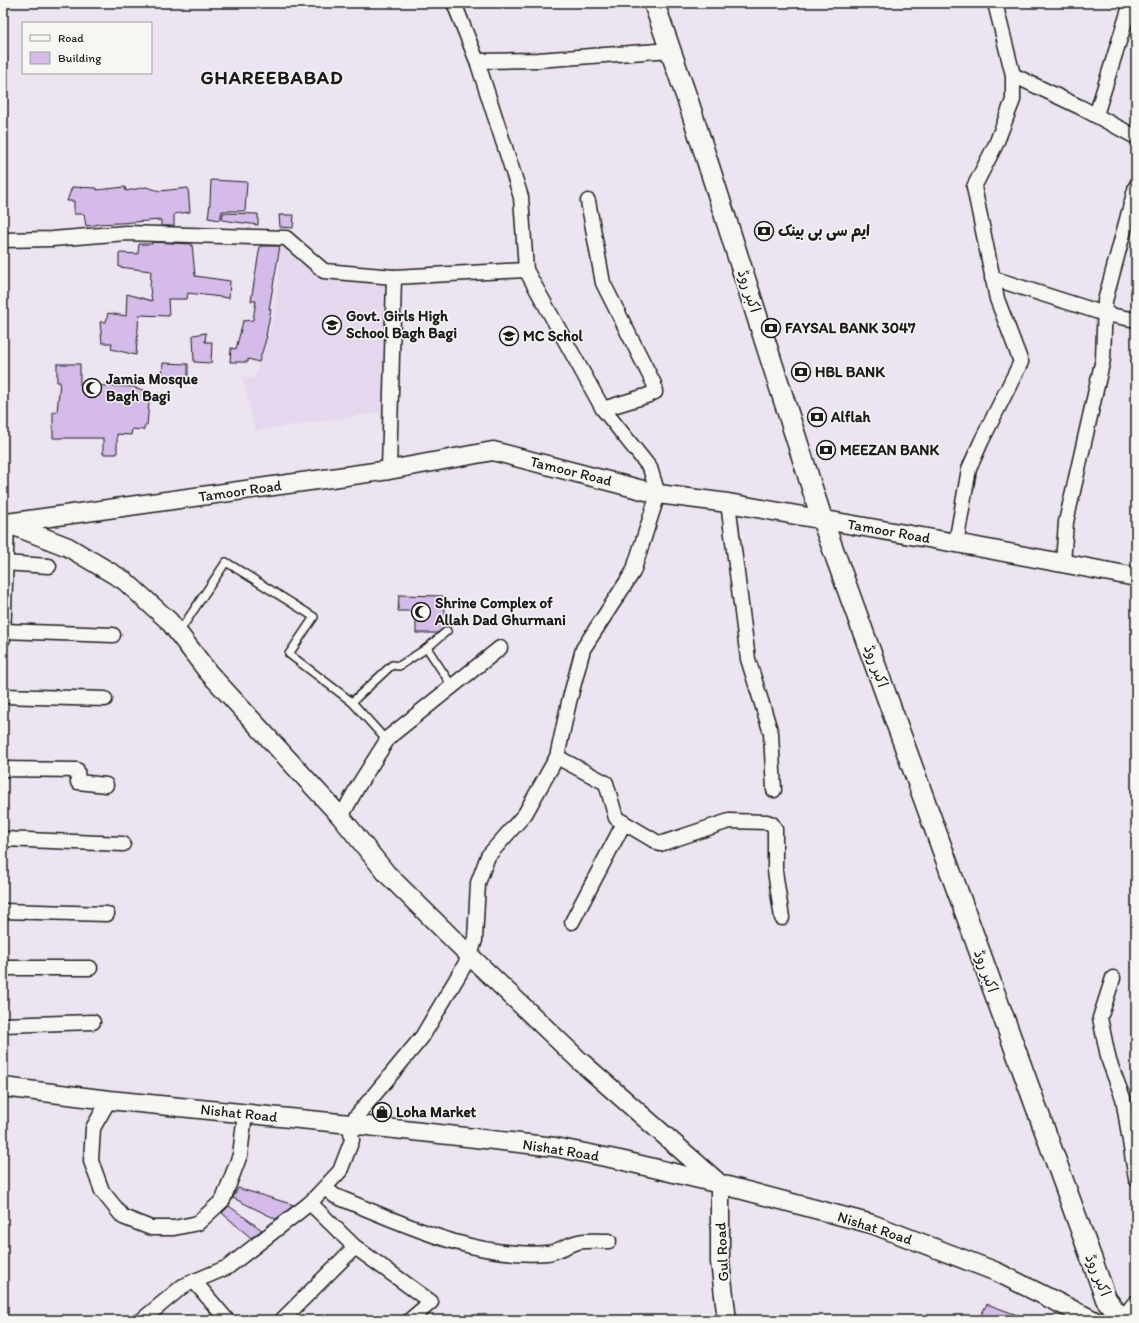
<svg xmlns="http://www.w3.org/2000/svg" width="1139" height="1323" font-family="Itim,'Playpen Sans Arabic',sans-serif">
<rect width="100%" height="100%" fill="#ece4f0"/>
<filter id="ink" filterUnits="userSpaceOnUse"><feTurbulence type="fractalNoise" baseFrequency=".025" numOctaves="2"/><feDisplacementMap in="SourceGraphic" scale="8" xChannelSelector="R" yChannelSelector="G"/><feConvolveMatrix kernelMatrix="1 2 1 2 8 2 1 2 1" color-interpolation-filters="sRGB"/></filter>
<g filter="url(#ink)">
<polygon fill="#e5d8ee" points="281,238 324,271 394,277 390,411 255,431 242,375 254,379 275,314"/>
<g fill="#d4bbea" stroke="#1c1c1c">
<polygon points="211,180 247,182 245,211 222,211 220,220 208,218 210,203"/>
<polygon points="72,187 97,188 97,190 125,187 126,191 146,187 160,191 188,188 190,212 174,214 174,226 161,226 161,220 120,223 97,224 96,225 86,226 84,214 74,214 74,201 67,201"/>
<polygon points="223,213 258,214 258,225 222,220"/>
<polygon points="279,215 294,215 293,228 280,227"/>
<polygon points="152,242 192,244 195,276 230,281 229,298 188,293 187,299 168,299 169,316 139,315 136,355 111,349 112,343 102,343 100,322 106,322 108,313 126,316 127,294 152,301 150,288 151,271 119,267 119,253 138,254 139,244 152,244"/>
<polygon points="260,246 280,246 269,309 271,309 266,336 267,336 259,362 248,359 248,362 230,362 231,348 236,349 243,321 253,320 256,301 251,301"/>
<polygon points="206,333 205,342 212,342 211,363 194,362 193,335"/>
<polygon points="163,363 188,364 188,382 162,378"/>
<polygon points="57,364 80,364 80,385 136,387 136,389 150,391 147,425 145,425 144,430 132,429 131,435 117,434 117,454 103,454 103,438 53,438 53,412 57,412 60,382 57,382"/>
<polygon points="399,595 443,596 447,626 437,633 416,633 416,611 398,611"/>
<polygon points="238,1188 294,1205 276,1219 233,1198"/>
<polygon points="229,1206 262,1230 251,1238 222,1213"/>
<polygon points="987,1304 1028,1319 1028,1320 978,1320"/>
</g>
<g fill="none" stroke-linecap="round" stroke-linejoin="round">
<g stroke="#1c1c1c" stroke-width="10">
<g id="service">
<polyline points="179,632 226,562 314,617 289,654 352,702 387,741"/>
<polyline points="427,648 452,686"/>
<polyline points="352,702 392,665 399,666 427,648 447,631"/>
</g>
</g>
<g stroke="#1c1c1c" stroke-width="17">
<g id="minor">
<polyline points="477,61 538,60 671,50"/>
<polyline points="1013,75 1080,107 1136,137"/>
<polyline points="1096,115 1131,3"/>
<polyline points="588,201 603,283 654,384 655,392 649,395 603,409"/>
<polyline points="3,240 52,239 126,233 286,238 324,271 394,277 526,270"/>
<polyline points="992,278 1105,314 1136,320"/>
<polyline points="389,470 394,277"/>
<polyline points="728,503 748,659 771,733 774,790"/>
<polyline points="956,543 969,469 981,442 1021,362 997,299 974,187 996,144 1013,100 1013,75 995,3"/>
<polyline points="3,563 49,566"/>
<polyline points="1063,563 1066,522 1103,359 1105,301 1136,186"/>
<polyline points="3,631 113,635"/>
<polyline points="3,639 7,523"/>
<polyline points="3,696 105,699"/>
<polyline points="557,757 606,783 616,818 660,844 729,821 767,822 772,824 775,829 775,871 782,918"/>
<polyline points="3,769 77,770 78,782 106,785"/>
<polyline points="341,817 358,786 389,737 500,648"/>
<polyline points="3,839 123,844"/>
<polyline points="3,911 107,914"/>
<polyline points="572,922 624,823"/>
<polyline points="3,968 90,968"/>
<polyline points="1113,978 1100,1018 1109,1061 1123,1098 1136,1179"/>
<polyline points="3,1025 93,1022"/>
<polyline points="109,1100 93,1128 91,1161 102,1191 123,1217 151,1228 174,1228 198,1223 223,1200 240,1155 245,1114"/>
<path d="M325 1188 335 1196C402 1223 473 1259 547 1253 558 1252 568 1244 578 1242 587 1240 599 1241 609 1241"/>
<polyline points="310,1203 355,1247 431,1302 410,1320"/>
<polyline points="194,1281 227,1320"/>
<polyline points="142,1320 183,1286 228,1267 310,1203 340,1171 352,1140 350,1124 422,1037 470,956 475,940 478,883 488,856 525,814 557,757 569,702 583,649 633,572 658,494 650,468 603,409 526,270 521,197 477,61 454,3"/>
<polyline points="282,1320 355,1247"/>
</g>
</g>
<g stroke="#1c1c1c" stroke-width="21">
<g id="tertiary">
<polyline points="3,523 7,523 389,470 493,451 658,494 728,503 956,543 1136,577"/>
<polyline points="9,524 68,547 125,581 169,621 208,672 341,817 387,874 470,956 580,1061 720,1184 720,1262 727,1320"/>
<polyline points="3,1087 109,1100 350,1124 555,1147 620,1160 720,1184 872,1224 997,1272 1093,1320"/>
</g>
</g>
<g stroke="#1c1c1c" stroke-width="23">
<g id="secondary">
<polyline points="654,3 689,104 822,519 1097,1274 1106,1299 1122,1320"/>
<polyline points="1125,1320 1136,1306"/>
</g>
</g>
<use href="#service" stroke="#f6f6f2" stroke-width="7"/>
<use href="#minor" stroke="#f6f6f2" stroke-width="14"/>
<use href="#tertiary" stroke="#f6f6f2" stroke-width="18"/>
<use href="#secondary" stroke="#f6f6f2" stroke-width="20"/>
</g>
</g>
<defs>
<g id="bank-ring" transform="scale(1)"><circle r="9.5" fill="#f6f6f2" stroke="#1c1c1c" stroke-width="1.5"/><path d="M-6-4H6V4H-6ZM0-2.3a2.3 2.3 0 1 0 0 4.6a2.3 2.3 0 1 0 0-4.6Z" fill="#1c1c1c"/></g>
<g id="school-ring" transform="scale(1)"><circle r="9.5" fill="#f6f6f2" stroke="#1c1c1c" stroke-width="1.5"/><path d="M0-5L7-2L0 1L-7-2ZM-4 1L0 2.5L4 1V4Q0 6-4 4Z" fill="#1c1c1c"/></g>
<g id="mosque-ring" transform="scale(1)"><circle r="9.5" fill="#f6f6f2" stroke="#1c1c1c" stroke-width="1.5"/><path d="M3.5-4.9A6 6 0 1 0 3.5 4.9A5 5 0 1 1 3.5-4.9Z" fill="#1c1c1c"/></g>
<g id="shop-ring" transform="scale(1)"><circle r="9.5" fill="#f6f6f2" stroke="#1c1c1c" stroke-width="1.5"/><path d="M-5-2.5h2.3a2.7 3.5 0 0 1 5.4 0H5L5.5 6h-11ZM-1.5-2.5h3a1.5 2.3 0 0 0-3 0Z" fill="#1c1c1c"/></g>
</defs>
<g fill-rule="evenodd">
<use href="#bank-ring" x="764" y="231"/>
<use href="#school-ring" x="332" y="325"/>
<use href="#bank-ring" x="771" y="328"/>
<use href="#school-ring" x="509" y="336"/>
<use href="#bank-ring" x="801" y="372"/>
<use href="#mosque-ring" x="92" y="388"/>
<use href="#bank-ring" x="817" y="417"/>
<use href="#bank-ring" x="826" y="450"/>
<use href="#mosque-ring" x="421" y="612"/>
<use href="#shop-ring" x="382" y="1112"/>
</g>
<g text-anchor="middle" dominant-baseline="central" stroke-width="3" stroke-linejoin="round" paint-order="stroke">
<g font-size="15" font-weight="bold" fill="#1c1c1c" stroke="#f6f6f2" text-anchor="start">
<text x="778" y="231">ایم سی بی بینک</text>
<text x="346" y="316">Govt. Girls High<tspan x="346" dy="17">School Bagh Bagi</tspan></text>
<text x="785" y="328">FAYSAL BANK 3047</text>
<text x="523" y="336">MC Schol</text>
<text x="815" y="372">HBL BANK</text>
<text x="106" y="379">Jamia Mosque<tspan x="106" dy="17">Bagh Bagi</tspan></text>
<text x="831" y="417">Alflah</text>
<text x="840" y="450">MEEZAN BANK</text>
<text x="435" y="603">Shrine Complex of<tspan x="435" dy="17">Allah Dad Ghurmani</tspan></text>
<text x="396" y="1112">Loha Market</text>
</g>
<g font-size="15" fill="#1c1c1c" stroke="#f6f6f2">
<text transform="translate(749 291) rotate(72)">اکبر روڈ</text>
<text transform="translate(571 471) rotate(14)">Tamoor Road</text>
<text transform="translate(240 491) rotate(-8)">Tamoor Road</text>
<text transform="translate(889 531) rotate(10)">Tamoor Road</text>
<text transform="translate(876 666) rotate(70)">اکبر روڈ</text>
<text transform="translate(986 971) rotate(70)">اکبر روڈ</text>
<text transform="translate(239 1113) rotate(6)">Nishat Road</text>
<text transform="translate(561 1150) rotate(9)">Nishat Road</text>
<text transform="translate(875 1228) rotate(18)">Nishat Road</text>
<text transform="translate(722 1252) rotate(-93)">Gul Road</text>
<text transform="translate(1098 1275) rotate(68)">اکبر روڈ</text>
</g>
<g font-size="19" font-weight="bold" letter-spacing="1" fill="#1c1c1c" stroke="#f6f6f2">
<text x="272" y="77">GHAREEBABAD</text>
</g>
</g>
<rect width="1139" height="1323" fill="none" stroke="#f6f6f2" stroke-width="16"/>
<rect x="8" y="8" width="1123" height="1307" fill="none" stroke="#1c1c1c" stroke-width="1.5" filter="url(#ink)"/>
<rect x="22" y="22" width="130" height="52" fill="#f6f6f2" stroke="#9f9f9c"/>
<rect x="30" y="35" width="20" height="6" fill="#f6f6f2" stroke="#9f9f9c"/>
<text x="58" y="42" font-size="12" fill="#1c1c1c">Road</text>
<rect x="30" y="52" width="20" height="12" fill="#d4bbea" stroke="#9f9f9c"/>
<text x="58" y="62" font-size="12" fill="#1c1c1c">Building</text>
</svg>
